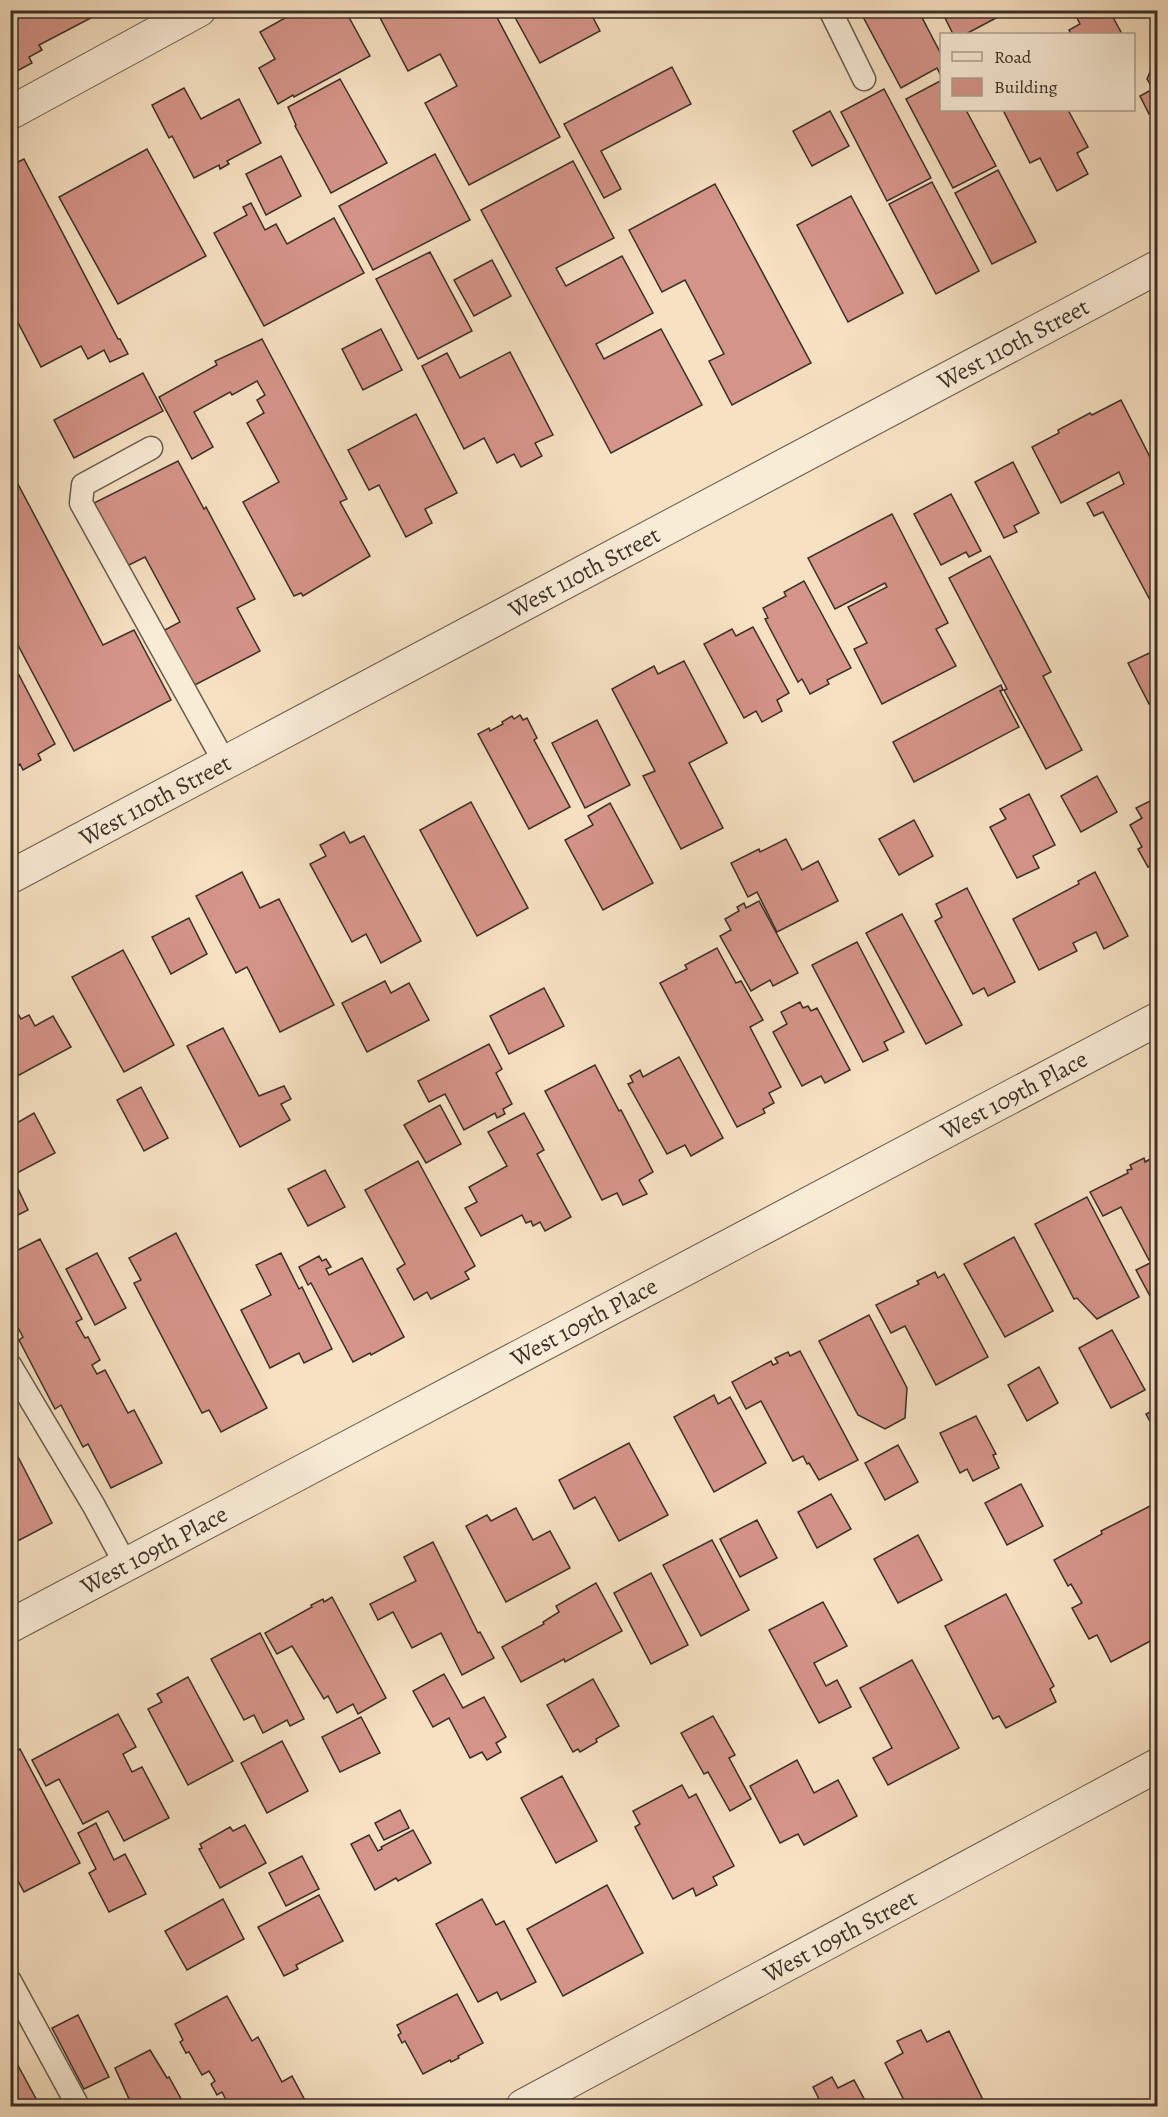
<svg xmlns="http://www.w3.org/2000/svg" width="1168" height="2117" font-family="Alegreya,serif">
<rect width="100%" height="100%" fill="#f6e1c2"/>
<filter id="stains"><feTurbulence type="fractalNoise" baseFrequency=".00333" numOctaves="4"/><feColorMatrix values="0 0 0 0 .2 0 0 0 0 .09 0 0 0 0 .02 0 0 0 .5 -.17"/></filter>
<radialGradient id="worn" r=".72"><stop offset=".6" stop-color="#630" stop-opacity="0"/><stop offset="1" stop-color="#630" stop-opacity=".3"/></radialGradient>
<g fill="#d59489" stroke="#3a2f26" stroke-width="1.5">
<polygon points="10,10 106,10 39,45 42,50 29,57 32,63 17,71 15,67 10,69"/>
<polygon points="299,10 345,10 370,56 294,97 293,95 278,104 259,68 275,59 260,32"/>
<polygon points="376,10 493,10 560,137 469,185 425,103 457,86 440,54 408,71"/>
<polygon points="511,10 589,10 600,31 540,63"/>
<polygon points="869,10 918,10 942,56 942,73 940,74 937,68 901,88 862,15"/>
<polygon points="941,10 1011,10 966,34 953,34"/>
<polygon points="1073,10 1109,10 1122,34 1071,34 1069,30 1080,24"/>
<polygon points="1158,63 1158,115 1155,111 1149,114 1140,96 1153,89 1147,79 1153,65"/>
<polygon points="672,67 691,104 601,151 621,189 604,198 564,124"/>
<polygon points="340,79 387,163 331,193 295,126 296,125 288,107"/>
<polygon points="942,80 942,110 966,110 996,166 953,188 906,99"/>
<polygon points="184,88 201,119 239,99 261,143 227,161 229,164 220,169 219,165 194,178 172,136 169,138 152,105"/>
<polygon points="884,89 931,178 887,201 841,112"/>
<polygon points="1003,110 1068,110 1088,147 1077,153 1088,174 1057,191 1040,158 1030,163"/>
<polygon points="830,111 849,146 812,166 793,131"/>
<polygon points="147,149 206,256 118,304 59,197"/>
<polygon points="435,154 470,220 373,270 339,206"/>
<polygon points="281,156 301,196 266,215 246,174"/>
<polygon points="24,159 118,339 120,339 128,354 110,362 104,350 88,359 81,346 41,367 10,307 10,304 14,302 10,294 10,166"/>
<polygon points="573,161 614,238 556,268 566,286 622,256 653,313 596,344 604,359 661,329 702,405 611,453 481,210"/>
<polygon points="998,170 1036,242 992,264 955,193"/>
<polygon points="932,182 979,271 936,294 889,204"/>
<polygon points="715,184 811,363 732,405 709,361 724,354 685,280 662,292 629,230"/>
<polygon points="851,196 903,293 848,322 797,225"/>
<polygon points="251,203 265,230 276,224 287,244 334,218 364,273 264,326 214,233 247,215 243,207"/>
<polygon points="430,252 472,331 418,359 376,279"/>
<polygon points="492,260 511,296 474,316 454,280"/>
<polygon points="381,329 402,370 363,390 342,349"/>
<polygon points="262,339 347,499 340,502 370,556 303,596 301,593 294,596 243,502 279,482 247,423 264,413 257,400 265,395 257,381 232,395 230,392 194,412 213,447 192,459 159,397 217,365 215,361"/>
<polygon points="510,352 553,435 535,443 542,456 521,467 514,454 497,463 484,438 464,449 422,366 447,353 460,378"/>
<polygon points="143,373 163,411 74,458 54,420"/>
<polygon points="1121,400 1155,467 1153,468 1158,478 1158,615 1103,512 1094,516 1087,503 1124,484 1119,472 1061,503 1032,447 1059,433 1058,430 1090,413 1092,415"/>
<polygon points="416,414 457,493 425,509 432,523 406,537 379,485 369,490 348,450"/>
<polygon points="178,461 204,509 206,507 255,599 237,608 260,651 191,687 161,632 180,622 145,557 127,566 94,503"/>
<polygon points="1013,462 1039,513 1014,526 1017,532 1004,538 975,482"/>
<polygon points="10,469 103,645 134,630 171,700 74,751 10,630"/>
<polygon points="951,494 981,551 969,557 966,552 941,565 914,514"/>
<polygon points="892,514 948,623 936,629 956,666 882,704 854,649 867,643 848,607 887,587 885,583 835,609 808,558"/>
<polygon points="990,556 1051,672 1043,676 1082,750 1046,769 1004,690 1007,689 949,578"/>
<polygon points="804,581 851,668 827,680 829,684 810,694 802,679 798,682 765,619 768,618 763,608 786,596 784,592"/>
<polygon points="753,627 789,693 777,700 782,711 762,722 756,711 744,718 704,644 732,629 736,636"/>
<polygon points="1158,649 1158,700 1149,704 1128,663"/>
<polygon points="684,661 727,743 689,763 723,828 681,849 643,776 655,771 612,689 654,666 658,674"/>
<polygon points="19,675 55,744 38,754 41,760 23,770 20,764 10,769 10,679"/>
<polygon points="1001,685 1003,690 1000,691 1019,727 914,782 893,742"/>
<polygon points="520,715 523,720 527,718 537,738 534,740 570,807 529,829 478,734 489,728 490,731 503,724 502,722 512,716 514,719"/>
<polygon points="597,720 630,785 585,808 552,743"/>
<polygon points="1097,776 1117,812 1081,832 1061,796"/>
<polygon points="1029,794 1055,845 1033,856 1039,868 1017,878 990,827 1006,819 1000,809"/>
<polygon points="1158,797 1158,878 1151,866 1148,867 1138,849 1142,847 1130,825 1142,818 1136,808"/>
<polygon points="471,802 528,908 477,936 420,830"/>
<polygon points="610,803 653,883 603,910 565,840 593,825 588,816"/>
<polygon points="914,820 933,856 899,875 879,839"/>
<polygon points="344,832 350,843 364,836 421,941 381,963 366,934 352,942 310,864 326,856 320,845"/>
<polygon points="786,839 802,870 818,861 838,901 777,932 757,892 748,897 731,863 759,849 760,852"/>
<polygon points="242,872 260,908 279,899 334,1005 280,1032 247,967 236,973 196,896"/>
<polygon points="1095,872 1128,936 1104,949 1096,932 1073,943 1077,951 1039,970 1013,919 1079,884 1078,881"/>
<polygon points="967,888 1015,982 988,996 984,988 973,994 935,921 942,917 936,904"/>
<polygon points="759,901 798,973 773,986 770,980 751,991 720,936 731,930 725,919 739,911 737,907 744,903 746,908"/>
<polygon points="902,914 962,1025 926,1044 866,933"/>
<polygon points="189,918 207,954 171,974 152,937"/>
<polygon points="857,942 904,1032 884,1042 888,1050 863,1062 812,965"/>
<polygon points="717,948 736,983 741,981 763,1020 750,1027 781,1087 769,1093 774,1103 763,1109 765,1113 737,1127 660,983 687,969 685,965"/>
<polygon points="123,950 174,1045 124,1072 72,977"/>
<polygon points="385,981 391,993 409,983 429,1020 367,1052 342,1003"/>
<polygon points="544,988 564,1026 509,1054 490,1016"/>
<polygon points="10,1001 21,1019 29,1015 35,1026 53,1016 71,1047 10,1080"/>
<polygon points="800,1002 803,1008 808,1006 811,1011 817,1008 850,1070 825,1083 821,1076 802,1086 773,1032 787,1024 781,1012"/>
<polygon points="223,1028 259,1096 284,1086 291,1099 281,1104 290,1120 240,1147 187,1046"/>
<polygon points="489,1044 502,1069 496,1073 512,1104 503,1109 505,1114 497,1118 495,1113 464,1130 445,1094 429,1102 418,1081"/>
<polygon points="679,1057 723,1138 691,1156 685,1145 667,1154 628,1084 633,1082 630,1076 640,1070 643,1077"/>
<polygon points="595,1065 619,1111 621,1110 653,1172 639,1180 647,1194 623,1205 617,1193 602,1200 545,1091"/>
<polygon points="141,1087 168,1138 144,1151 117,1100"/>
<polygon points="440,1105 461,1144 426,1163 404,1125"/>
<polygon points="34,1113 55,1153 17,1173 10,1161 10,1127"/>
<polygon points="524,1113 544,1150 537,1154 571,1217 545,1231 540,1222 533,1226 531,1221 526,1223 522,1215 481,1236 465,1208 477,1202 469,1187 507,1166 488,1132"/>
<polygon points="1144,1158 1145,1162 1152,1158 1158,1168 1158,1256 1149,1260 1121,1207 1103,1216 1090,1192 1128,1173 1127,1170 1132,1169 1130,1165"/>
<polygon points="418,1161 475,1266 465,1272 469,1279 431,1299 427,1292 414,1300 397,1269 405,1264 365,1190"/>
<polygon points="325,1170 345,1207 308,1226 288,1189"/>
<polygon points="10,1172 28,1210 10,1219"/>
<polygon points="1087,1197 1139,1297 1097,1319 1077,1298 1074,1299 1035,1224"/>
<polygon points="176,1233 267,1408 221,1432 209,1410 202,1413 134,1283 141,1280 129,1258"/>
<polygon points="1014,1237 1053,1311 1005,1337 964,1264"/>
<polygon points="40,1239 82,1319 76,1322 85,1338 88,1337 100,1360 92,1365 97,1374 105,1370 128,1413 134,1410 162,1463 111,1488 88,1444 83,1447 61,1405 55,1409 19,1340 23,1337 18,1328 10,1332 10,1254"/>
<polygon points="97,1253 126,1308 95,1325 66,1269"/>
<polygon points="281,1253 299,1289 302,1287 332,1349 304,1363 299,1353 270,1368 241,1310 271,1295 256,1265"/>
<polygon points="319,1256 322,1261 326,1259 331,1267 326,1269 329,1275 362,1258 404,1337 371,1355 370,1353 353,1362 311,1283 308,1285 299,1267"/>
<polygon points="1158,1259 1158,1311 1136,1270"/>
<polygon points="935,1272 938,1278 944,1274 988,1357 936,1385 905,1326 891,1333 876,1305 919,1284 917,1281"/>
<polygon points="869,1315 907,1388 905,1418 885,1429 858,1415 819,1341"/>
<polygon points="1112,1330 1145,1390 1111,1408 1079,1348"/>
<polygon points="800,1351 858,1460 819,1480 809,1463 807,1464 803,1456 793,1461 761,1401 746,1409 732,1382 771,1361 773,1365 778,1363 775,1358 788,1352 790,1356"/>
<polygon points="1039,1367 1058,1403 1027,1421 1008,1385"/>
<polygon points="714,1395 718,1404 730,1397 766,1463 714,1492 674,1417"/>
<polygon points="1158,1408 1158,1436 1146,1414"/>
<polygon points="976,1416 996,1454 993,1455 999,1468 973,1481 967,1469 960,1473 940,1433"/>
<polygon points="629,1443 668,1515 619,1541 595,1497 574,1509 559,1480"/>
<polygon points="898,1445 918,1482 885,1500 865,1463"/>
<polygon points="13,1447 52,1523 10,1545 10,1448"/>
<polygon points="1021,1484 1043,1526 1007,1545 985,1503"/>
<polygon points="831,1494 851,1529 817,1548 798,1512"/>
<polygon points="1158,1502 1158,1610 1151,1613 1158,1625 1158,1637 1111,1662 1097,1635 1089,1639 1072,1608 1082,1603 1071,1584 1068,1586 1054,1560 1102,1534 1101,1531"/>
<polygon points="516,1508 533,1540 550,1531 570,1568 506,1602 466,1526 487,1515 491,1521"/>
<polygon points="757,1520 777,1558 740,1577 720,1539"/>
<polygon points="918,1535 942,1580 898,1603 874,1559"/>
<polygon points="712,1540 749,1610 701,1636 663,1565"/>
<polygon points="433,1542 478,1633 480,1632 494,1658 462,1675 441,1633 412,1648 393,1612 378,1620 370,1604 416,1581 404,1557"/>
<polygon points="651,1573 688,1645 651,1664 614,1593"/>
<polygon points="596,1583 622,1631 565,1662 564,1659 521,1682 502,1647 544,1624 543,1622 559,1612 556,1606"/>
<polygon points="1006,1594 1054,1686 1050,1689 1056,1702 1006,1728 999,1716 993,1719 945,1626"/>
<polygon points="332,1597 386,1698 358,1714 353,1704 337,1713 328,1696 324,1699 292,1646 277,1654 265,1633 312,1607 311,1605 323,1599 324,1602"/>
<polygon points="823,1602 847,1646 814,1663 826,1686 837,1680 851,1707 819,1723 769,1630"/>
<polygon points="260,1633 304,1719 290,1726 287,1720 263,1733 254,1715 244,1720 211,1659"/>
<polygon points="912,1660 959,1748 888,1785 873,1758 892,1748 860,1688"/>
<polygon points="444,1674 463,1708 484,1697 506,1737 496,1743 501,1752 487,1760 482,1752 470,1758 449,1718 433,1727 413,1691"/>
<polygon points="188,1677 233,1761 188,1785 148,1709 162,1702 157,1694"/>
<polygon points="593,1679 619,1726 596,1739 597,1742 580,1752 578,1749 573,1752 547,1705"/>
<polygon points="118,1714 136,1747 123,1754 132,1772 142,1767 169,1818 124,1841 108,1811 83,1824 59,1779 46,1786 32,1760"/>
<polygon points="713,1716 735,1755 729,1758 751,1799 730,1811 708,1772 704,1774 681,1733"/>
<polygon points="361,1717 380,1753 340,1772 322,1737"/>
<polygon points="282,1741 308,1791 267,1813 241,1763"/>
<polygon points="20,1749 80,1863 24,1892 10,1866 13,1863 10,1858 10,1754"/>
<polygon points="797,1760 814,1793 838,1780 857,1816 804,1845 798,1834 780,1843 750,1786"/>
<polygon points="562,1776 597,1841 556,1863 521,1798"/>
<polygon points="682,1785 689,1798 696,1794 734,1866 713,1877 717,1885 696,1896 693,1888 673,1899 635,1827 640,1824 633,1811"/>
<polygon points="400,1810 409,1828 384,1840 375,1823"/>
<polygon points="96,1823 114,1860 125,1854 146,1894 109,1912 89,1873 96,1869 78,1833"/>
<polygon points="245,1825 266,1863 220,1888 199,1849 202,1848 200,1844 230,1827 233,1831"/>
<polygon points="413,1830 431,1863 398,1881 396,1878 375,1890 351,1844 369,1835 378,1851 382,1849 381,1847"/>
<polygon points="302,1856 319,1889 286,1906 269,1873"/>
<polygon points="607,1885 643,1953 563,1996 527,1929"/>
<polygon points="319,1895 343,1941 296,1965 298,1969 284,1976 258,1927"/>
<polygon points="223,1899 244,1939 187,1970 165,1931"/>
<polygon points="482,1899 496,1925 504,1921 536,1982 501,2000 497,1992 478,2002 436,1924"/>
<polygon points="457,1994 483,2043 458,2056 459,2058 451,2062 450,2060 423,2074 405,2041 402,2043 398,2035 401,2033 397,2025"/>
<polygon points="227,1996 252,2041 258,2037 282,2082 292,2076 308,2106 229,2106 222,2092 217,2095 211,2084 215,2081 209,2071 202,2075 189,2052 186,2053 180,2042 183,2040 175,2024"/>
<polygon points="78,2015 109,2077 84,2089 52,2028"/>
<polygon points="921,2030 927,2042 949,2031 984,2102 975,2106 907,2106 885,2063 903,2053 897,2041"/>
<polygon points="150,2050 167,2078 169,2077 185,2106 114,2106 129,2099 115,2068"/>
<polygon points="10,2051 40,2106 10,2106"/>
<polygon points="832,2077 838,2088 854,2080 868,2106 803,2106 819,2099 813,2087"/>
</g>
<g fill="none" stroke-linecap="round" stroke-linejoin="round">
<g stroke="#695c4d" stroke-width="25">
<g id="service">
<polyline points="830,10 864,79"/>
<polyline points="151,448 83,485 81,503 225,763"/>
<polyline points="10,1365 94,1506 126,1565"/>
<polyline points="10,1981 78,2106"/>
</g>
</g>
<g stroke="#695c4d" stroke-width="35">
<g id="minor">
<polyline points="10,113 199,10"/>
<polyline points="10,1626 1158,1019"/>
<polyline points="523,2106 1158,1765"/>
</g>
</g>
<g stroke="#695c4d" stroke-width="35">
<polyline id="tertiary" points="10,877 1158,267"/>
</g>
<use href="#service" stroke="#f9ecd7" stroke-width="22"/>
<use href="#minor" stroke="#f9ecd7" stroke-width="33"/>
<use href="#tertiary" stroke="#f9ecd7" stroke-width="33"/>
</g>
<g text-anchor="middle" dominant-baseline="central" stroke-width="4.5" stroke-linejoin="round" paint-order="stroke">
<g font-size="24" fill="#3a2f26" stroke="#f9ecd7">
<text transform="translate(1013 344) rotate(-28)">West 110th Street</text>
<text transform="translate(584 572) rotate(-28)">West 110th Street</text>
<text transform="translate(155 800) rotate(-28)">West 110th Street</text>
<text transform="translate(1014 1095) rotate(-28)">West 109th Place</text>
<text transform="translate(584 1322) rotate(-28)">West 109th Place</text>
<text transform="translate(154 1550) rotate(-28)">West 109th Place</text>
<text transform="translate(840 1936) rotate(-28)">West 109th Street</text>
</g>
</g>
<rect width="1168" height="2117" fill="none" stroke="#f6e1c2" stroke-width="36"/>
<rect x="12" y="12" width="1144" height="2093" fill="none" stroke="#3a2f26" stroke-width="3"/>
<rect x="18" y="18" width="1132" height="2081" fill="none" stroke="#3a2f26" stroke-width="1.5"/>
<rect x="940" y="33" width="195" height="78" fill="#f9ecd7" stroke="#ada090" stroke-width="1.5"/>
<rect x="952" y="52" width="30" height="9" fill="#f9ecd7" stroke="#ada090" stroke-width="1.5"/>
<text x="994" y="63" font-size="18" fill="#3a2f26">Road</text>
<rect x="952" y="78" width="30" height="18" fill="#d59489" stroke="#ada090" stroke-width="1.5"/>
<text x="994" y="93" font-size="18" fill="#3a2f26">Building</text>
<rect width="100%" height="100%" filter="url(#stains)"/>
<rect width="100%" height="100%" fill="url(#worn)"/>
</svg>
